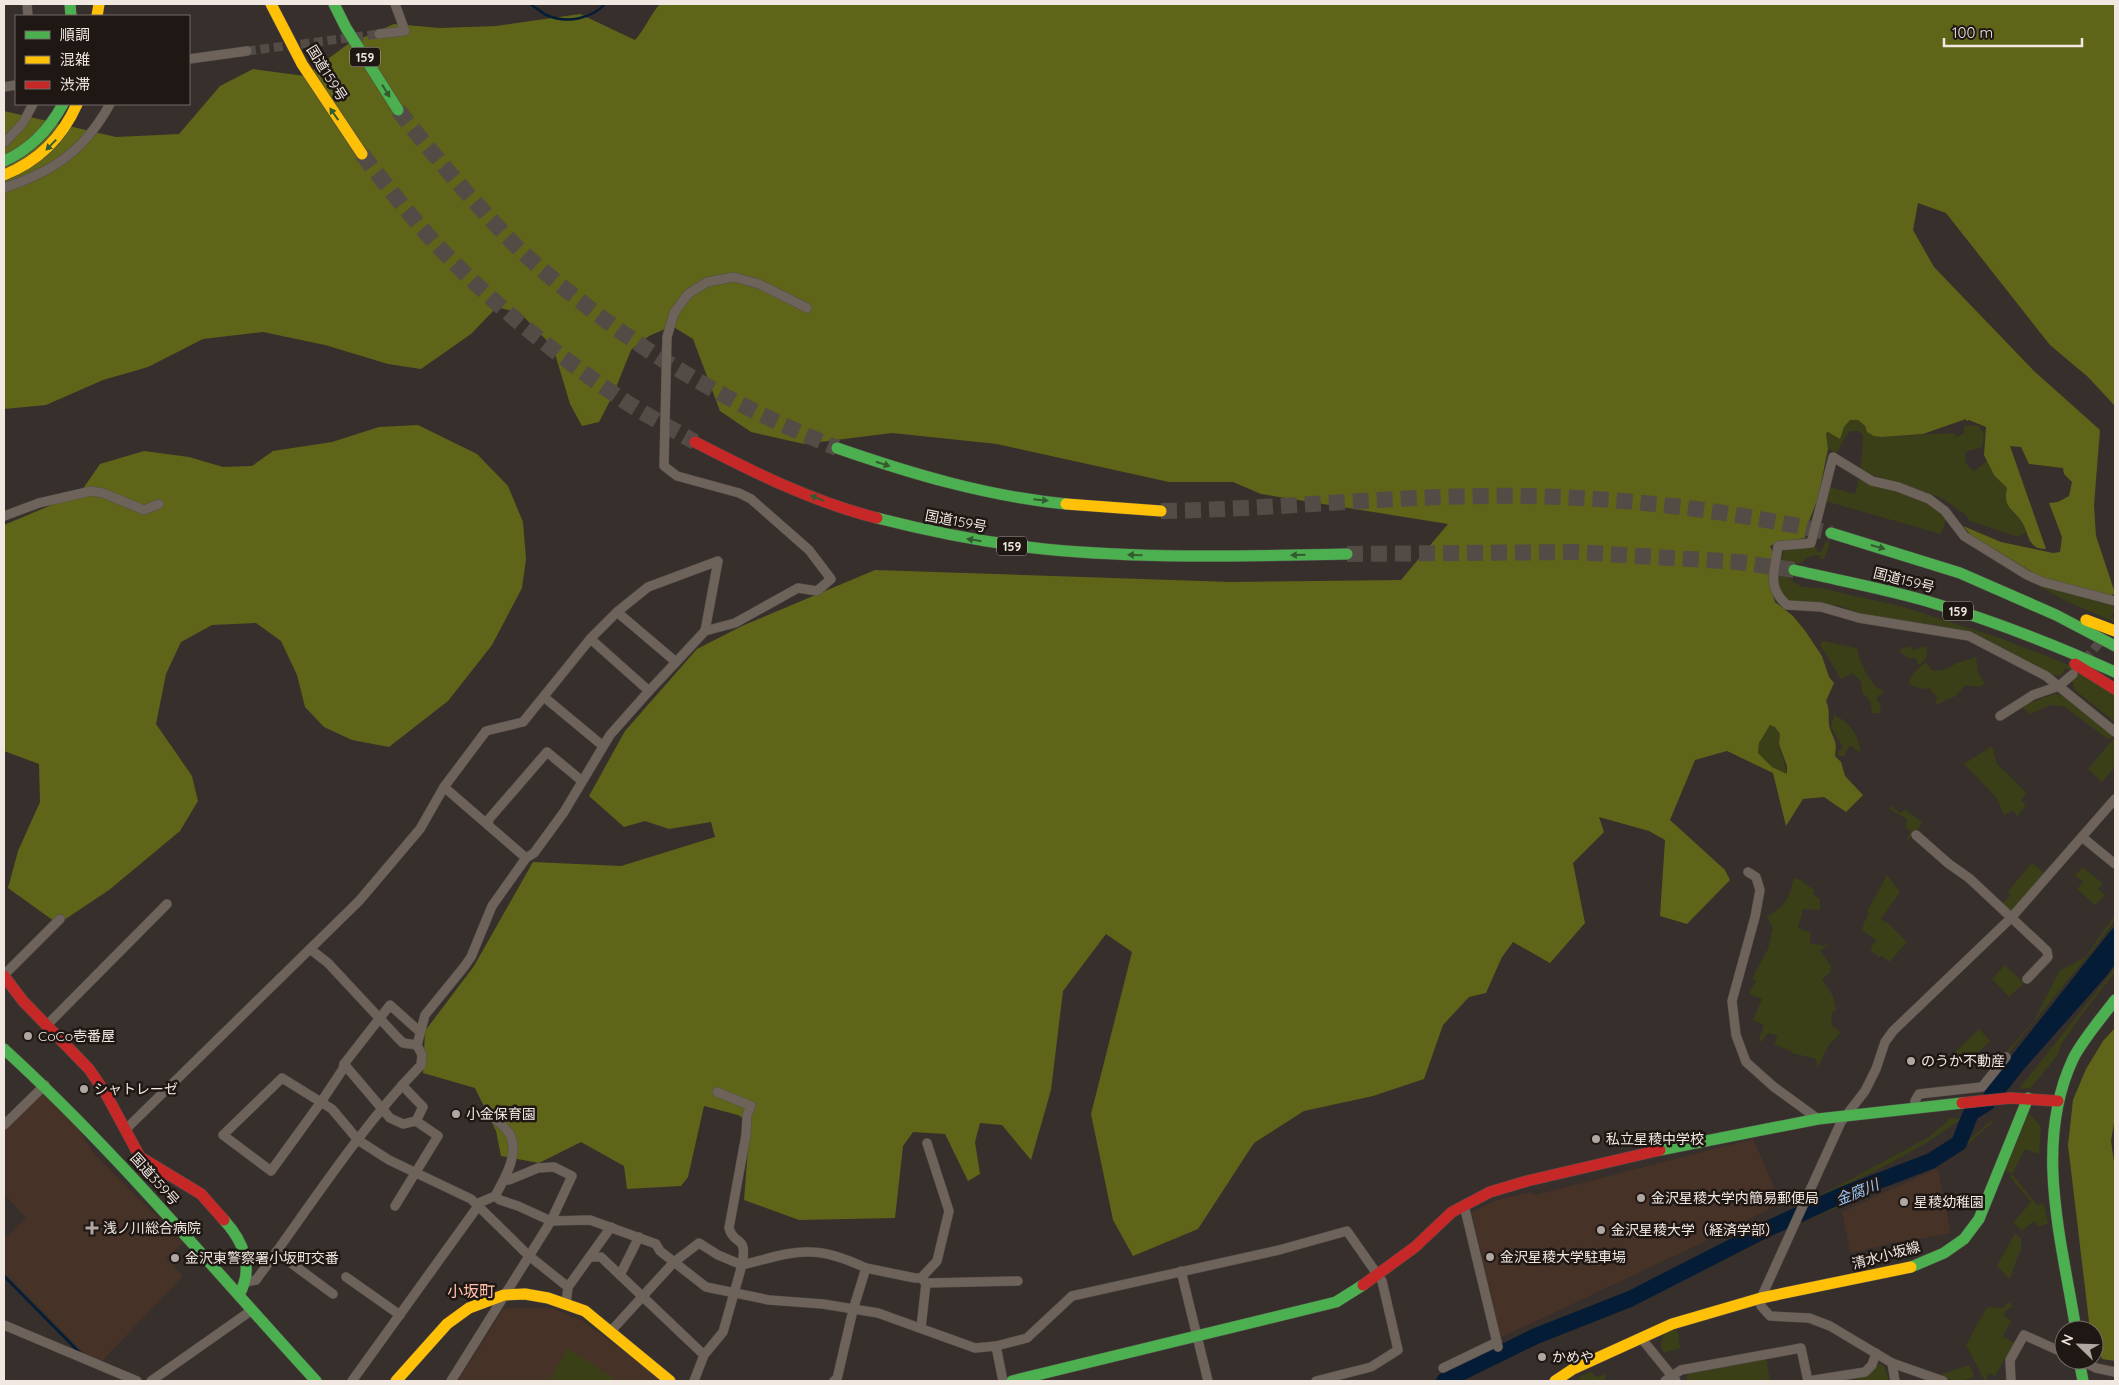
<svg xmlns="http://www.w3.org/2000/svg" width="2119" height="1385" font-family="Quicksand,'Noto Sans JP',sans-serif">
<rect width="100%" height="100%" fill="#372f2b"/>
<g fill="#473228">
<polygon points="41,1093 79,1129 93,1153 183,1243 166,1258 183,1276 102,1361 85,1354 4,1272 4,1239 26,1218 4,1194 4,1129"/>
<polygon points="1753,1139 1781,1203 1708,1240 1500,1338 1472,1213 1475,1210 1497,1200 1531,1192 1535,1195"/>
<polygon points="1938,1168 1951,1233 1903,1242 1901,1241 1850,1253 1842,1212"/>
<polygon points="504,1308 552,1308 583,1321 641,1364 661,1381 458,1381"/>
</g>
<g fill="#3a3f18">
<path d="M1850 420H1858C1867 428 1868 436 1881 437L1953 433 1957 437 1963 434 1965 425 1979 426 1984 435 1982 447 1965 452 1966 464 1974 471 1987 461 1994 475 2007 488C2002 510 2020 513 2026 532L2018 537 1970 521 1965 514 1942 498 1864 472 1861 470 1863 435 1858 431H1851L1845 437 1837 453 1828 449 1826 433 1828 432 1840 439 1844 427Z"/>
<path d="M1859 479C1868 484 1876 484 1885 487 1911 493 1930 499 1946 520L1941 534 1825 501 1829 487 1855 494Z"/>
<path d="M1826 541 1830 543 1824 559H1821L1819 555C1810 555 1807 557 1801 563 1793 563 1788 564 1783 571L1785 576 1802 587 1820 588 1900 606 1997 637 2069 665 2115 694V722L2075 690 2072 682 2078 675 2065 668 2061 676 2054 675 1971 631 1857 613 1841 606 1787 602 1777 586 1783 551 1812 546 1817 548V552H1821Z"/>
<polygon points="2035,584 2113,604 2114,613 2110,616 2115,619 2115,622 2066,601"/>
<path d="M1823 641 1857 648C1860 663 1869 684 1884 692L1876 698 1880 704 1881 713H1872L1870 701 1862 692 1861 682 1853 673 1841 679 1820 645Z"/>
<polygon points="1911,646 1913,650 1927,646 1926,658 1919,665 1915,658 1908,658 1900,652 1900,649"/>
<path d="M1976 657 1978 672 1985 684 1979 687 1965 685 1956 696 1935 705 1937 697 1929 688 1921 689 1909 684C1910 674 1919 668 1926 662L1931 669 1934 671 1947 669 1957 663Z"/>
<polygon points="2054,694 2064,696 2114,735 2109,740 2065,707 2051,705 2030,714 2021,706"/>
<path d="M1834 715C1852 723 1858 736 1861 753L1851 746 1847 749 1844 756H1837L1838 751 1843 747 1831 727Z"/>
<polygon points="1770,725 1775,727 1780,734 1779,744 1787,774 1772,767 1758,753 1759,743"/>
<polygon points="2115,737 2115,767 2102,782 2088,769"/>
<polygon points="1992,746 1997,764 2027,793 2021,800 2026,805 2017,817 2013,810 2004,815 1996,797 1964,764"/>
<polygon points="1891,806 1901,813 1905,809 1922,822 1919,828 1908,840 1906,840 1911,831 1905,827 1907,819 1889,809"/>
<polygon points="2032,863 2046,874 2012,911 2009,911 2002,904 2011,895 2008,891"/>
<polygon points="2083,867 2103,884 2098,889 2105,895 2095,905 2077,889 2083,882 2075,875"/>
<polygon points="1887,875 1900,892 1881,919 1888,923 1907,942 1889,962 1882,956 1879,957 1870,950 1876,940 1862,930 1864,927 1862,926 1869,914 1867,912"/>
<path d="M1797 878 1814 890 1813 894 1820 899V910L1803 909 1798 928 1810 932V943L1823 946 1830 943 1820 951 1831 966 1830 973 1822 979 1833 996 1836 1010 1832 1012 1831 1025 1841 1032 1828 1046 1818 1068 1816 1059 1792 1053 1791 1051 1774 1044 1778 1036 1768 1033 1761 1042 1759 1039 1764 1025 1753 1020 1762 999 1749 994 1756 981 1753 980V976L1768 949 1773 928 1767 917C1782 908 1791 898 1793 880Z"/>
<polygon points="2115,915 2115,920 2098,943 2007,1055 2005,1053 2034,1021 2059,971 2085,957"/>
<polygon points="2115,925 2115,930 1988,1092 1984,1091"/>
<polygon points="2005,965 2024,983 2009,997 1992,979"/>
<polygon points="2115,968 2115,972 2083,1013 2062,1043 2057,1056 2031,1088 2019,1089"/>
<polygon points="1979,1029 1990,1041 1963,1067 1952,1055"/>
<polygon points="2029,1113 2041,1127 2039,1154 2025,1149 2012,1174 2037,1205 2044,1204 2048,1224 2039,1226 2034,1221 2022,1231 2013,1223 2031,1202 2010,1177 2012,1174 2005,1170"/>
<path d="M1951 1118 1961 1119C1917 1152 1866 1176 1816 1198L1929 1137Z"/>
<polygon points="1991,1121 1994,1121 1962,1149 1951,1156 1851,1202 1807,1220 1946,1155 1963,1145"/>
<polygon points="2015,1233 2021,1238 2021,1251 2019,1252 2010,1279 1997,1266"/>
<polygon points="2009,1302 2013,1306 2004,1312 2005,1317 2011,1320 2003,1336 2014,1343 1995,1376 1989,1373 1985,1381 1966,1345 1987,1307 2003,1308"/>
<polygon points="1677,1327 1680,1348 1664,1353 1661,1346 1663,1334"/>
<polygon points="568,1348 611,1376 614,1381 548,1381"/>
<polygon points="1766,1359 1770,1381 1688,1381 1686,1378 1688,1373"/>
<polygon points="1880,1364 1884,1366 1889,1381 1858,1381 1858,1377"/>
<polygon points="1969,1365 1974,1374 1973,1378 1956,1381 1938,1376"/>
<polygon points="1591,1372 1595,1376 1599,1377 1604,1374 1606,1377 1603,1381 1577,1381 1581,1376"/>
</g>
<g fill="#5e6518" fill-rule="evenodd">
<path d="M660 4H2115V406L2088 377 2050 345 1946 213 1918 203 1913 230 1934 267 2034 371 2100 430 2094 505 2096 536 2115 593 2110 596 2042 578 1971 535 1963 526 2001 542 2053 553 2060 552 2062 537 2049 503 2058 502 2069 496 2072 482 2064 474 2063 468 2029 464 2021 447 2010 446 2046 549C2030 550 2029 537 2024 526 2016 509 2002 510 2007 488L1994 475 1984 455 1986 427 1969 420 1966 421V419L1923 434 1881 437 1874 436 1867 432 1865 426 1858 420H1850L1844 427 1840 439 1828 432 1826 433 1828 449 1818 498 1806 529 1805 538 1780 542 1770 546 1773 552 1770 586 1775 602 1793 616 1806 632 1822 656 1829 677 1834 683 1826 701C1831 711 1827 719 1830 729 1835 742 1837 741 1835 756L1841 762 1845 776 1863 795 1846 812 1824 797 1803 799 1786 826 1773 773 1727 751 1695 760 1670 820 1725 870 1730 880 1687 924 1660 916 1665 840 1649 831 1599 817 1604 832 1573 863 1585 923 1550 963 1513 942 1502 957 1486 993 1469 997 1443 1025 1424 1079 1373 1096 1304 1111 1254 1143 1198 1229 1133 1256 1113 1220 1091 1114 1132 952 1106 934 1063 991 1051 1090 1031 1160 1002 1125 980 1123 975 1142 980 1174 968 1181 945 1134 913 1132 903 1146 895 1218 799 1220 744 1200 750 1122 738 1115 704 1106 688 1177 681 1186 627 1189 624 1166 581 1142 539 1163 501 1156 496 1131 475 1088 423 1073 425 1031 474 966 533 862 621 866 715 837 711 822 669 829 645 821 624 827 589 796 625 731 697 649 742 626 875 570 1231 582 1401 580 1448 524 1261 494 1233 482H1169L997 444 892 433 804 444 751 432 720 411 693 339 672 326 649 336 631 350 613 395 599 422 582 426 570 404 553 347 520 313 497 307 471 334 421 369 388 364 325 345 263 332 203 339 148 367 103 380 46 405 4 409V111L116 137 179 134 220 86 253 69 305 76 348 44 394 24 440 28 496 26 580 14 635 40C645 29 650 15 660 4ZM1770 725 1775 727 1780 734 1779 744 1787 766V774L1772 767 1758 753 1759 743Z"/>
<polygon points="418,425 477,454 508,486 523,522 526,559 522,588 492,645 448,701 389,747 352,740 324,727 305,707 297,675 281,641 256,623 212,625 181,642 166,674 156,724 192,776 198,801 180,831 109,890 58,924 8,888 18,851 40,802 39,764 4,751 4,525 80,493 100,464 144,451 189,457 223,467 252,466 273,451 332,442 379,427"/>
<polygon points="2115,1028 2115,1117 2111,1141 2115,1169 2115,1361 2102,1359 2094,1339 2094,1330 2090,1330 2068,1145 2073,1100 2086,1069 2103,1041"/>
</g>
<g fill="none" stroke-linecap="round" stroke-linejoin="round">
<g stroke="#051c36" stroke-width="2.5">
<path d="M530 4C535 7 541 12 546 15 567 24 591 19 605 4"/>
<polyline points="4,1276 82,1355"/>
</g>
<polyline stroke="#051c36" stroke-width="10" points="1987,1103 1990,1091 2115,933"/>
<polyline stroke="#051c36" stroke-width="16" points="1444,1381 1536,1336 1630,1299 1763,1231 1842,1195 1931,1161 1959,1143 1971,1113 1987,1103 2017,1065 2101,970 2115,951"/>
<g stroke="#534b46" stroke-width="9" stroke-dasharray="9 4.5" stroke-linecap="butt">
<polyline points="247,51 379,34"/>
<polyline points="2085,660 2103,638"/>
</g>
<g stroke="#534b46" stroke-width="16" stroke-dasharray="16 8" stroke-linecap="butt">
<path d="M398 110C435 157 475 204 517 247 541 270 567 291 593 311 669 369 748 412 837 448"/>
<path d="M362 154C385 184 409 214 434 242 491 303 557 356 626 402 648 416 672 429 695 442"/>
<path d="M1161 511C1283 509 1405 494 1527 496 1630 498 1731 511 1831 533"/>
<polyline points="1347,554 1574,552 1738,562 1794,570"/>
</g>
<g stroke="#544d49" stroke-width="10">
<g id="street">
<polyline points="27,4 28,16"/>
<polyline points="379,34 405,31 395,4"/>
<polyline points="189,59 247,51"/>
<polyline points="4,87 16,85"/>
<polyline points="4,143 23,123 33,104"/>
<path d="M4 188C54 171 84 151 110 104"/>
<polyline points="4,516 39,503 91,491 103,493 144,510 159,504"/>
<path d="M2115 601 2043 582 2027 575 1964 536 1945 511 1929 499 1898 487 1872 481 1833 457 1811 543 1778 546C1775 570 1766 587 1787 605L1821 607 1859 618 1969 636 2046 676 2115 732"/>
<polyline points="617,612 676,662"/>
<polyline points="649,691 705,631 735,623 798,588 817,591 831,579 809,550 751,499 739,493 677,476 664,466 667,337 674,313 688,294 707,282 734,277 759,284 807,308"/>
<polyline points="544,697 603,746"/>
<polyline points="2000,716 2033,695 2059,686 2073,674"/>
<polyline points="444,787 526,858"/>
<polyline points="488,825 489,819 547,752 582,781"/>
<polyline points="1916,835 1949,864 1969,878 2047,951 2048,957 2027,979"/>
<polyline points="2082,837 2115,864"/>
<polyline points="1748,872 1756,877 1760,890 1755,917 1732,1001 1736,1035 1746,1062 1774,1087 1818,1119"/>
<polyline points="310,949 328,963 397,1037 403,1043 417,1045"/>
<polyline points="4,975 60,919"/>
<polyline points="46,1026 167,904"/>
<polyline points="420,1032 390,1005 344,1064 343,1069 321,1102 271,1171 223,1135 282,1078 332,1109 358,1140 389,1160 471,1199 528,1255 568,1287 566,1304"/>
<polyline points="344,1064 390,1118 403,1124 416,1121 438,1136 395,1206"/>
<polyline points="402,1085 423,1107 416,1121"/>
<polyline points="1916,1108 1915,1101 1919,1094 1982,1087 2006,1057"/>
<polyline points="4,1125 45,1085"/>
<polyline points="125,1130 359,901 420,829 444,787 486,731 523,722 591,638 617,612 648,587 718,561 705,631"/>
<polyline points="495,1196 500,1200 518,1206 551,1221 572,1176 554,1167 538,1168 509,1180 504,1180"/>
<polyline points="1464,1205 1498,1347"/>
<polyline points="276,1252 333,1294"/>
<polyline points="590,1257 601,1257 704,1355"/>
<polyline points="866,1268 915,1278 921,1278 926,1283 921,1328"/>
<polyline points="1181,1271 1208,1381"/>
<polyline points="620,1275 639,1237"/>
<polyline points="346,1277 400,1315"/>
<polyline points="921,1278 937,1261 949,1211 927,1143"/>
<path d="M246 1282 256 1280C309 1208 359 1129 421 1065L422 1055 417 1045 425 1015 464 967 471 957 492 906 526 858 534 853 564 812 610 735 649 691 594 642 591 638"/>
<polyline points="926,1283 1018,1281"/>
<polyline points="568,1287 611,1227"/>
<polyline points="4,1325 137,1381"/>
<path d="M611 1331 674 1262 699 1243 718 1255 742 1265C748 1233 734 1247 729 1228L746 1135 747 1115 751 1106 717 1092"/>
<polyline points="1641,1338 1676,1381"/>
<polyline points="996,1346 1003,1381"/>
<polyline points="2080,1360 2096,1368 2115,1372"/>
<polyline points="1892,1363 1895,1381"/>
<polyline points="1443,1368 1497,1342"/>
<polyline points="151,1381 252,1310"/>
<path d="M352 1381 481 1202 495 1196C504 1180 521 1152 509 1133 503 1124 494 1118 486 1112"/>
<polyline points="451,1381 551,1221 590,1220 656,1244 660,1251 706,1287 769,1300 823,1304 878,1313 975,1348 996,1346 1027,1338 1072,1296 1279,1250 1347,1231 1382,1281 1398,1350 1371,1367 1316,1381"/>
<path d="M694 1381 704 1355 723 1332 742 1265C764 1260 788 1251 810 1252 827 1252 851 1261 866 1268L853 1310 837 1379 834 1381"/>
<polyline points="1665,1381 1681,1370 1801,1348 1808,1381"/>
<polyline points="1808,1381 1865,1372 1872,1365 1876,1353"/>
<polyline points="1943,1381 1892,1363 1830,1326 1809,1318 1770,1316 1761,1306 1761,1298 1841,1122 1865,1091 1876,1069 1885,1042 1893,1031 2011,918 2115,799"/>
<polyline points="2011,1381 2010,1360 2024,1335 2064,1353"/>
</g>
</g>
<g stroke="#544d49" stroke-width="12">
<g id="fast">
<polyline points="70,4 71,16"/>
<polyline points="334,4 346,28 398,110"/>
<path d="M4 161C31 149 49 130 63 104"/>
<path d="M837 448C912 474 986 496 1066 504"/>
<path d="M877 518C932 532 987 543 1044 549 1145 559 1246 556 1347 554"/>
<polyline points="1831,533 1960,573 2056,615 2115,646"/>
<path d="M1794 570C1837 580 1881 588 1923 600 1989 619 2053 644 2115 672"/>
<path d="M4 1049C117 1152 213 1269 316 1381"/>
<polyline points="1660,1150 1818,1119 1962,1103"/>
<path d="M224 1220C244 1242 254 1268 239 1295"/>
<polyline points="1911,1267 1944,1253 1964,1239 1979,1219 2028,1098"/>
<path d="M2076 1330C2062 1242 2033 1144 2073 1059 2081 1042 2103 1016 2115 1000"/>
<polyline points="2079,1360 2083,1381"/>
<polyline points="1012,1381 1336,1302 1363,1285"/>
</g>
</g>
<g stroke="#544d49" stroke-width="12">
<g id="slow">
<polyline points="271,4 302,64 362,154"/>
<polyline points="97,16 99,4"/>
<path d="M4 175C39 161 62 138 77 104"/>
<polyline points="1066,504 1161,511"/>
<polyline points="2086,620 2115,631"/>
<polyline points="396,1381 447,1324 469,1308 504,1295 525,1294 548,1298 585,1311 670,1381"/>
<polyline points="1555,1381 1573,1369 1672,1324 1761,1298 1911,1267"/>
</g>
</g>
<g stroke="#544d49" stroke-width="12">
<g id="jam">
<path d="M695 442C753 472 813 502 877 518"/>
<polyline points="2075,664 2115,689"/>
<polyline points="4,976 23,1001 89,1069 106,1094 140,1157 201,1194 224,1220"/>
<polyline points="1962,1103 2010,1098 2058,1101"/>
<polyline points="1363,1285 1415,1247 1452,1212 1490,1192 1527,1181 1660,1150"/>
</g>
</g>
<use href="#street" stroke="#6d635b" stroke-width="9"/>
<use href="#fast" stroke="#4caf50" stroke-width="11"/>
<use href="#slow" stroke="#ffc107" stroke-width="11"/>
<use href="#jam" stroke="#c62828" stroke-width="11"/>
</g>
<defs><path id="oneway-solid" d="M-6-.8H1V-3.2L6.5 0L1 3.2V.8H-6Z" transform="scale(1.25)"/></defs>
<g fill="#335b2f">
<use href="#oneway-solid" transform="translate(386 91) rotate(58)"/>
<use href="#oneway-solid" transform="translate(334 114) rotate(-125)"/>
<use href="#oneway-solid" transform="translate(51 145) rotate(134)"/>
<use href="#oneway-solid" transform="translate(883 464) rotate(18)"/>
<use href="#oneway-solid" transform="translate(817 498) rotate(-158)"/>
<use href="#oneway-solid" transform="translate(1041 500) rotate(6)"/>
<use href="#oneway-solid" transform="translate(974 540) rotate(-171)"/>
<use href="#oneway-solid" transform="translate(1878 547) rotate(16)"/>
<use href="#oneway-solid" transform="translate(1135 555) rotate(-179)"/>
<use href="#oneway-solid" transform="translate(1298 555) rotate(179)"/>
</g>
<g fill="#b1a7a2" stroke="#1f1714" stroke-width="2">
<circle cx="28" cy="1036" r="5"/>
<circle cx="1911" cy="1061" r="5"/>
<circle cx="84" cy="1089" r="5"/>
<circle cx="456" cy="1114" r="5"/>
<circle cx="1596" cy="1139" r="5"/>
<circle cx="1641" cy="1198" r="5"/>
<circle cx="1904" cy="1202" r="5"/>
<path d="M89.5 1220.5h5v5h5v5h-5v5h-5v-5h-5v-5h5z"/>
<circle cx="1601" cy="1230" r="5"/>
<circle cx="1490" cy="1257" r="5"/>
<circle cx="175" cy="1258" r="5"/>
<circle cx="1542" cy="1357" r="5"/>
</g>
<g text-anchor="middle" dominant-baseline="central" stroke-width="5" stroke-linejoin="round" paint-order="stroke">
<g fill="#1f1714" stroke="#b3a9a4" stroke-width="1">
<rect x="350" y="47.5" width="30" height="19" rx="4"/>
<rect x="997" y="536.5" width="30" height="19" rx="4"/>
<rect x="1943" y="601.5" width="30" height="19" rx="4"/>
</g>
<g font-size="12" font-weight="bold" fill="#f2e8e2">
<text x="365" y="57">159</text>
<text x="1012" y="546">159</text>
<text x="1958" y="611">159</text>
</g>
<g font-size="14" fill="#f2e8e2" stroke="#1f1714">
<text transform="translate(327 73) rotate(58)">国道159号</text>
<text transform="translate(956 521) rotate(11)">国道159号</text>
<text transform="translate(1904 580) rotate(14)">国道159号</text>
<text transform="translate(155 1179) rotate(48)">国道359号</text>
<text transform="translate(1886 1255) rotate(-15)">清水小坂線</text>
</g>
<g font-size="14" fill="#f2e8e2" stroke="#1f1714" text-anchor="start">
<text x="38" y="1036">CoCo壱番屋</text>
<text x="1921" y="1061">のうか不動産</text>
<text x="94" y="1089">シャトレーゼ</text>
<text x="466" y="1114">小金保育園</text>
<text x="1606" y="1139">私立星稜中学校</text>
<text x="1651" y="1198">金沢星稜大学内簡易郵便局</text>
<text x="1914" y="1202">星稜幼稚園</text>
<text x="103" y="1228">浅ノ川総合病院</text>
<text x="1611" y="1230">金沢星稜大学（経済学部）</text>
<text x="1500" y="1257">金沢星稜大学駐車場</text>
<text x="185" y="1258">金沢東警察署小坂町交番</text>
<text x="1552" y="1357">かめや</text>
</g>
<g font-size="15" font-style="italic" fill="#9bc6f7" stroke="#1f1714">
<text transform="translate(1857 1192) rotate(-22)">金腐川</text>
</g>
<g font-size="16" fill="#ffbeab" stroke="#1f1714">
<text x="471" y="1291">小坂町</text>
</g>
</g>
<rect width="2119" height="1385" fill="none" stroke="#f2e8e2" stroke-width="10"/>
<rect x="15" y="15" width="175" height="90" fill="#1f1714" stroke="#736b66"/>
<rect x="25" y="31" width="25" height="8" fill="#4caf50" stroke="#736b66"/>
<text x="60" y="40" font-size="15" fill="#f2e8e2">順調</text>
<rect x="25" y="56" width="25" height="8" fill="#ffc107" stroke="#736b66"/>
<text x="60" y="65" font-size="15" fill="#f2e8e2">混雑</text>
<rect x="25" y="81" width="25" height="8" fill="#c62828" stroke="#736b66"/>
<text x="60" y="90" font-size="15" fill="#f2e8e2">渋滞</text>
<g transform="translate(2079 1345) rotate(293)"><circle r="24" fill="#1f1714" stroke="#736b66"/>
<path d="M0-4L9 19L0 12L-9 19Z" fill="#b1a7a2"/>
<text y="-8" font-size="14" font-weight="bold" text-anchor="middle" fill="#f2e8e2">N</text>
</g>
<path d="M1944 38v8h138v-8" fill="none" stroke="#f2e8e2" stroke-width="2.5"/>
<text x="1952" y="38" font-size="15" fill="#f2e8e2" stroke="#1f1714" stroke-width="4" paint-order="stroke">100 m</text>
</svg>
